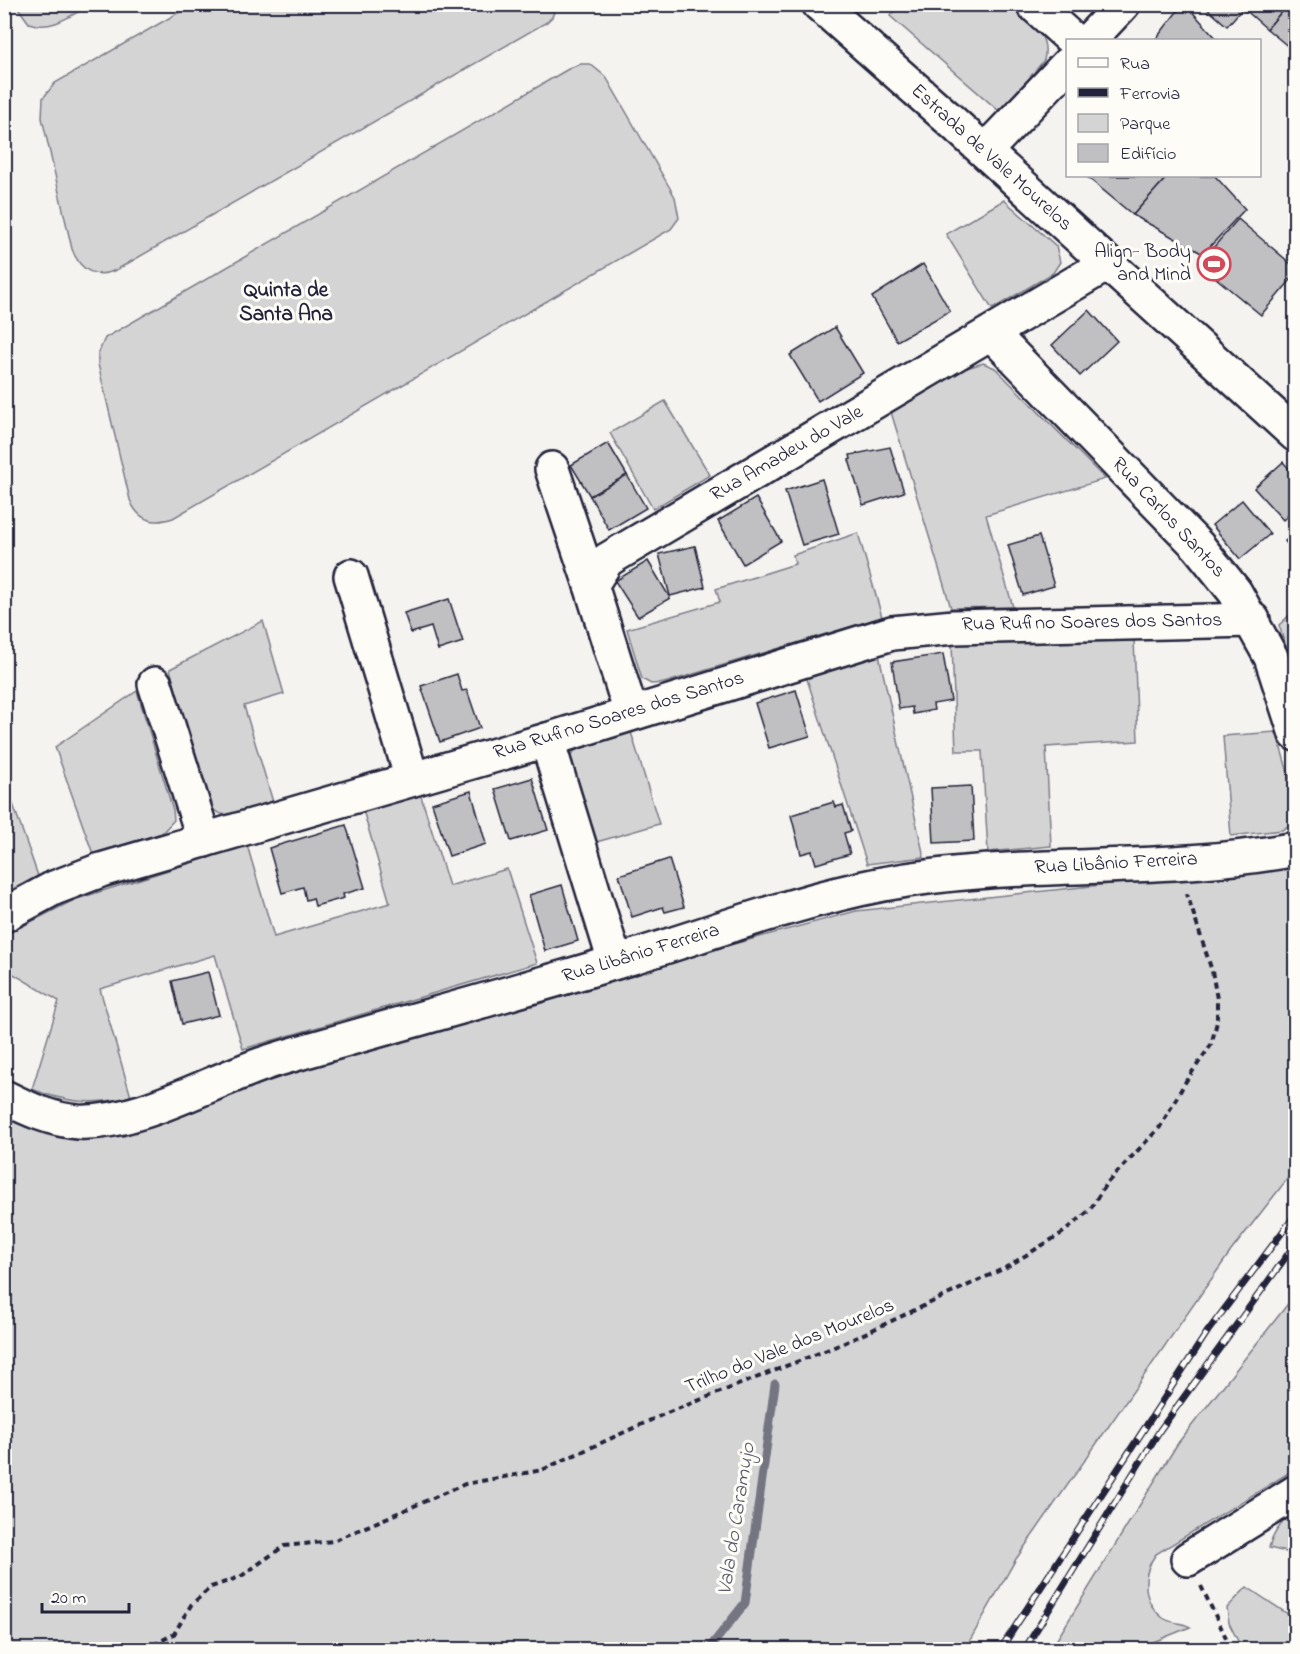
<svg xmlns="http://www.w3.org/2000/svg" width="1300" height="1654" font-family="'Indie Flower',sans-serif">
<rect width="100%" height="100%" fill="#f4f3ef"/>
<filter id="ink" filterUnits="userSpaceOnUse"><feTurbulence type="fractalNoise" baseFrequency=".0167" numOctaves="2"/><feDisplacementMap in="SourceGraphic" scale="12" xChannelSelector="R" yChannelSelector="G"/><feConvolveMatrix kernelMatrix="1 2 1 2 8 2 1 2 1" color-interpolation-filters="sRGB"/></filter>
<g filter="url(#ink)">
<g fill="#d5d4d5" stroke="#7c7b88" stroke-width="1.5">
<path d="M16 5H90C70 16 52 31 29 23Z"/>
<path d="M192 5V4L557 5 552 17 547 22 118 269C96 280 80 271 72 249L42 118 43 98 55 83Z"/>
<path d="M900 5H1009C1027 20 1051 33 1044 60L1008 105 998 110 890 16Z"/>
<path d="M581 64H590L606 77 675 197 679 218 671 229 173 518C153 525 138 520 130 500L98 364V354L105 338 570 68Z"/>
<polygon points="1004,200 1056,246 1060,262 1053,273 992,309 946,234"/>
<polygon points="983,363 995,368 1105,479 986,515 1013,607 951,608 891,412 964,369"/>
<polygon points="665,401 710,475 653,509 610,433"/>
<polygon points="858,533 882,617 664,683 651,684 642,679 627,629 720,602 716,589 795,564 793,555"/>
<polygon points="1295,610 1295,676 1279,625"/>
<path d="M263 621 284 694 244 706 273 802 228 815C217 814 212 810 207 800L170 669Z"/>
<polygon points="1134,640 1138,741 1046,747 1051,846 988,852 982,751 956,751 952,644"/>
<polygon points="879,655 924,857 867,864 806,676"/>
<polygon points="137,691 173,810 174,820 162,833 93,854 55,747"/>
<polygon points="631,732 659,824 593,843 570,757 577,748"/>
<polygon points="1276,732 1295,796 1295,822 1282,830 1231,836 1223,736"/>
<polygon points="5,781 38,876 5,895 4,895"/>
<path d="M420 793 449 886 507 869 537 963 243 1049 215 955 100 989 131 1097C94 1105 66 1103 32 1089L59 1001 7 970 5 973V935L74 900 247 845 274 937 390 903 363 810Z"/>
<polygon points="1295,861 1295,1169 1231,1251 1016,1559 965,1649 5,1649 4,1111 70,1139 124,1136 192,1099 429,1026 856,911 1281,866"/>
<path d="M1295 1295V1469L1156 1554C1141 1574 1142 1602 1163 1618 1172 1624 1182 1622 1190 1627L1136 1649H1051L1178 1443Z"/>
<path d="M1295 1512V1554L1269 1548C1273 1532 1282 1521 1295 1512Z"/>
<polygon points="1247,1587 1295,1619 1295,1649 1242,1649 1229,1623 1227,1608"/>
</g>
<g fill="none" stroke-linecap="round" stroke-linejoin="round">
<polyline stroke="#757582" stroke-width="9" points="708,1650 745,1603 775,1384"/>
</g>
<g fill="#c0bfc2" stroke="#22223b" stroke-width="1.5">
<polygon points="1183,4 1185,4 1218,40 1155,40"/>
<polygon points="1202,4 1288,4 1267,29 1243,8 1227,26"/>
<polygon points="1288,4 1296,4 1296,53 1267,29"/>
<polygon points="1086,176 1168,176 1133,215"/>
<polygon points="1168,176 1215,176 1245,209 1203,254 1133,215"/>
<polygon points="1238,219 1296,268 1296,274 1261,315 1199,264"/>
<polygon points="923,264 950,311 897,341 872,297"/>
<polygon points="1089,310 1117,341 1080,376 1052,345"/>
<polygon points="835,327 863,373 818,401 790,355"/>
<polygon points="608,443 627,475 590,496 571,465"/>
<polygon points="890,447 904,492 863,505 849,460 851,459 850,455"/>
<polygon points="1283,462 1296,476 1296,508 1283,520 1254,488"/>
<polygon points="627,475 646,508 609,530 590,496"/>
<polygon points="822,479 839,534 802,545 785,491"/>
<polygon points="756,498 781,541 743,564 718,521"/>
<polygon points="1242,500 1270,534 1240,559 1212,525"/>
<polygon points="1296,532 1296,555 1285,541"/>
<polygon points="1039,536 1054,586 1023,595 1008,545"/>
<polygon points="695,546 705,587 670,596 659,554"/>
<polygon points="648,561 670,598 638,617 615,581"/>
<polygon points="449,599 463,642 438,650 431,627 411,633 404,613"/>
<polygon points="943,654 951,701 933,704 934,710 913,714 912,707 899,709 892,662"/>
<polygon points="457,674 462,691 467,690 480,728 440,742 421,686"/>
<polygon points="796,690 810,736 769,748 755,703"/>
<polygon points="532,778 548,830 511,841 495,789"/>
<polygon points="971,786 974,841 934,843 931,788"/>
<polygon points="471,791 486,844 449,856 432,803"/>
<polygon points="834,802 836,807 843,805 851,831 844,833 850,854 816,864 812,851 801,854 791,815"/>
<polygon points="346,825 365,888 343,894 344,898 315,906 313,898 306,900 303,887 282,893 269,848"/>
<polygon points="669,859 684,907 665,912 663,907 632,917 619,875"/>
<polygon points="562,885 578,941 545,951 529,895"/>
<polygon points="208,972 219,1015 182,1024 172,981"/>
</g>
<g fill="none" stroke-linecap="round" stroke-linejoin="round">
<g stroke="#22223b" stroke-width="38">
<g id="minor">
<polyline points="1033,4 1073,40"/>
<polyline points="1089,40 1123,4"/>
<polyline points="985,151 1068,64"/>
<polyline points="992,334 1198,546 1235,592 1271,657 1296,734"/>
<polyline points="552,469 591,585"/>
<polyline points="351,576 412,779"/>
<polyline points="155,684 204,840"/>
<polyline points="631,713 591,585 607,560 1107,264"/>
<polyline points="547,740 615,962"/>
<polyline points="4,915 54,888 101,870 547,740 892,633 954,627 1253,620"/>
<path d="M4 1097C28 1109 52 1120 78 1122 141 1125 216 1077 278 1059 394 1025 511 994 626 959 711 933 796 901 883 884 1019 858 1160 875 1296 849"/>
<polyline points="1188,1559 1296,1492"/>
</g>
</g>
<g stroke="#22223b" stroke-width="38">
<polyline id="major" points="819,4 949,119 1296,435"/>
</g>
<g stroke="#22223b" stroke-width="4" stroke-dasharray="6 4.5" stroke-linecap="butt">
<polyline points="1201,1586 1232,1650"/>
<polyline points="144,1650 174,1634 191,1605 211,1587 240,1577 284,1546 333,1541 465,1484 542,1470 662,1415 842,1344 1005,1268 1064,1232 1090,1210 1105,1185 1160,1127 1186,1081 1211,1045 1217,1022 1217,999 1212,971 1187,894"/>
</g>
<use href="#minor" stroke="#fdfcf7" stroke-width="33"/>
<use href="#major" stroke="#fdfcf7" stroke-width="33"/>
<g stroke="#22223b" stroke-width="7">
<g id="rail">
<polyline points="1000,1650 1208,1331 1296,1214"/>
<polyline points="1024,1650 1160,1430 1296,1243"/>
</g>
</g>
<use href="#rail" stroke="#fdfcf7" stroke-width="4.5" stroke-dasharray="14" stroke-linecap="butt"/>
</g>
</g>
<defs>
<g id="stadium-ring" transform="scale(1.725)"><circle r="9.5" fill="#fdfcf7" stroke="#d1495b" stroke-width="1.5"/><path d="M0-5a6.5 5 0 1 0 0 10a6.5 5 0 1 0 0-10ZM-3.5-1.8h7v3.6h-7Z" fill="#d1495b"/></g>
</defs>
<g fill-rule="evenodd">
<use href="#stadium-ring" x="1214" y="264"/>
</g>
<g text-anchor="middle" dominant-baseline="central" stroke-width="6" stroke-linejoin="round" paint-order="stroke">
<g font-size="20" fill="#22223b" stroke="#fdfcf7">
<text transform="translate(991 158) rotate(42)">Estrada de Vale Mourelos</text>
<text transform="translate(787 454) rotate(-30)">Rua Amadeu do Vale</text>
<text transform="translate(1168 518) rotate(47)">Rua Carlos Santos</text>
<text transform="translate(1092 623) rotate(-1)">Rua Rufino Soares dos Santos</text>
<text transform="translate(619 716) rotate(-17)">Rua Rufino Soares dos Santos</text>
<text transform="translate(1116 864) rotate(-3)">Rua Libânio Ferreira</text>
<text transform="translate(641 954) rotate(-17)">Rua Libânio Ferreira</text>
<text transform="translate(790 1347) rotate(-22)">Trilho do Vale dos Mourelos</text>
</g>
<g font-size="20" fill="#22223b" stroke="#fdfcf7" text-anchor="end">
<text x="1191" y="252">Align- Body<tspan x="1191" dy="23">and Mind</tspan></text>
</g>
<g font-size="21" font-weight="bold" fill="#22223b" stroke="#fdfcf7">
<text x="286" y="291">Quinta de<tspan x="286" dy="24">Santa Ana</tspan></text>
</g>
<g font-size="21" font-style="italic" fill="#59596b" stroke="#fdfcf7">
<text transform="translate(737 1519) rotate(-81)">Vala do Caramujo</text>
</g>
</g>
<rect width="1300" height="1654" fill="none" stroke="#fdfcf7" stroke-width="24"/>
<rect x="12" y="12" width="1276" height="1630" fill="none" stroke="#22223b" stroke-width="2" filter="url(#ink)"/>
<rect x="1066" y="39" width="195" height="138" fill="#fdfcf7" stroke="#a5a5ac" stroke-width="1.5"/>
<rect x="1078" y="58" width="30" height="9" fill="#fdfcf7" stroke="#a5a5ac" stroke-width="1.5"/>
<text x="1120" y="69" font-size="18" fill="#22223b">Rua</text>
<rect x="1078" y="88" width="30" height="9" fill="#22223b" stroke="#a5a5ac" stroke-width="1.5"/>
<text x="1120" y="99" font-size="18" fill="#22223b">Ferrovia</text>
<rect x="1078" y="114" width="30" height="18" fill="#d5d4d5" stroke="#a5a5ac" stroke-width="1.5"/>
<text x="1120" y="129" font-size="18" fill="#22223b">Parque</text>
<rect x="1078" y="144" width="30" height="18" fill="#c0bfc2" stroke="#a5a5ac" stroke-width="1.5"/>
<text x="1120" y="159" font-size="18" fill="#22223b">Edifício</text>
<path d="M42 1603v9h87v-9" fill="none" stroke="#22223b" stroke-width="3"/>
<text x="51" y="1603" font-size="18" fill="#22223b" stroke="#fdfcf7" stroke-width="4.5" paint-order="stroke">20 m</text>
</svg>
